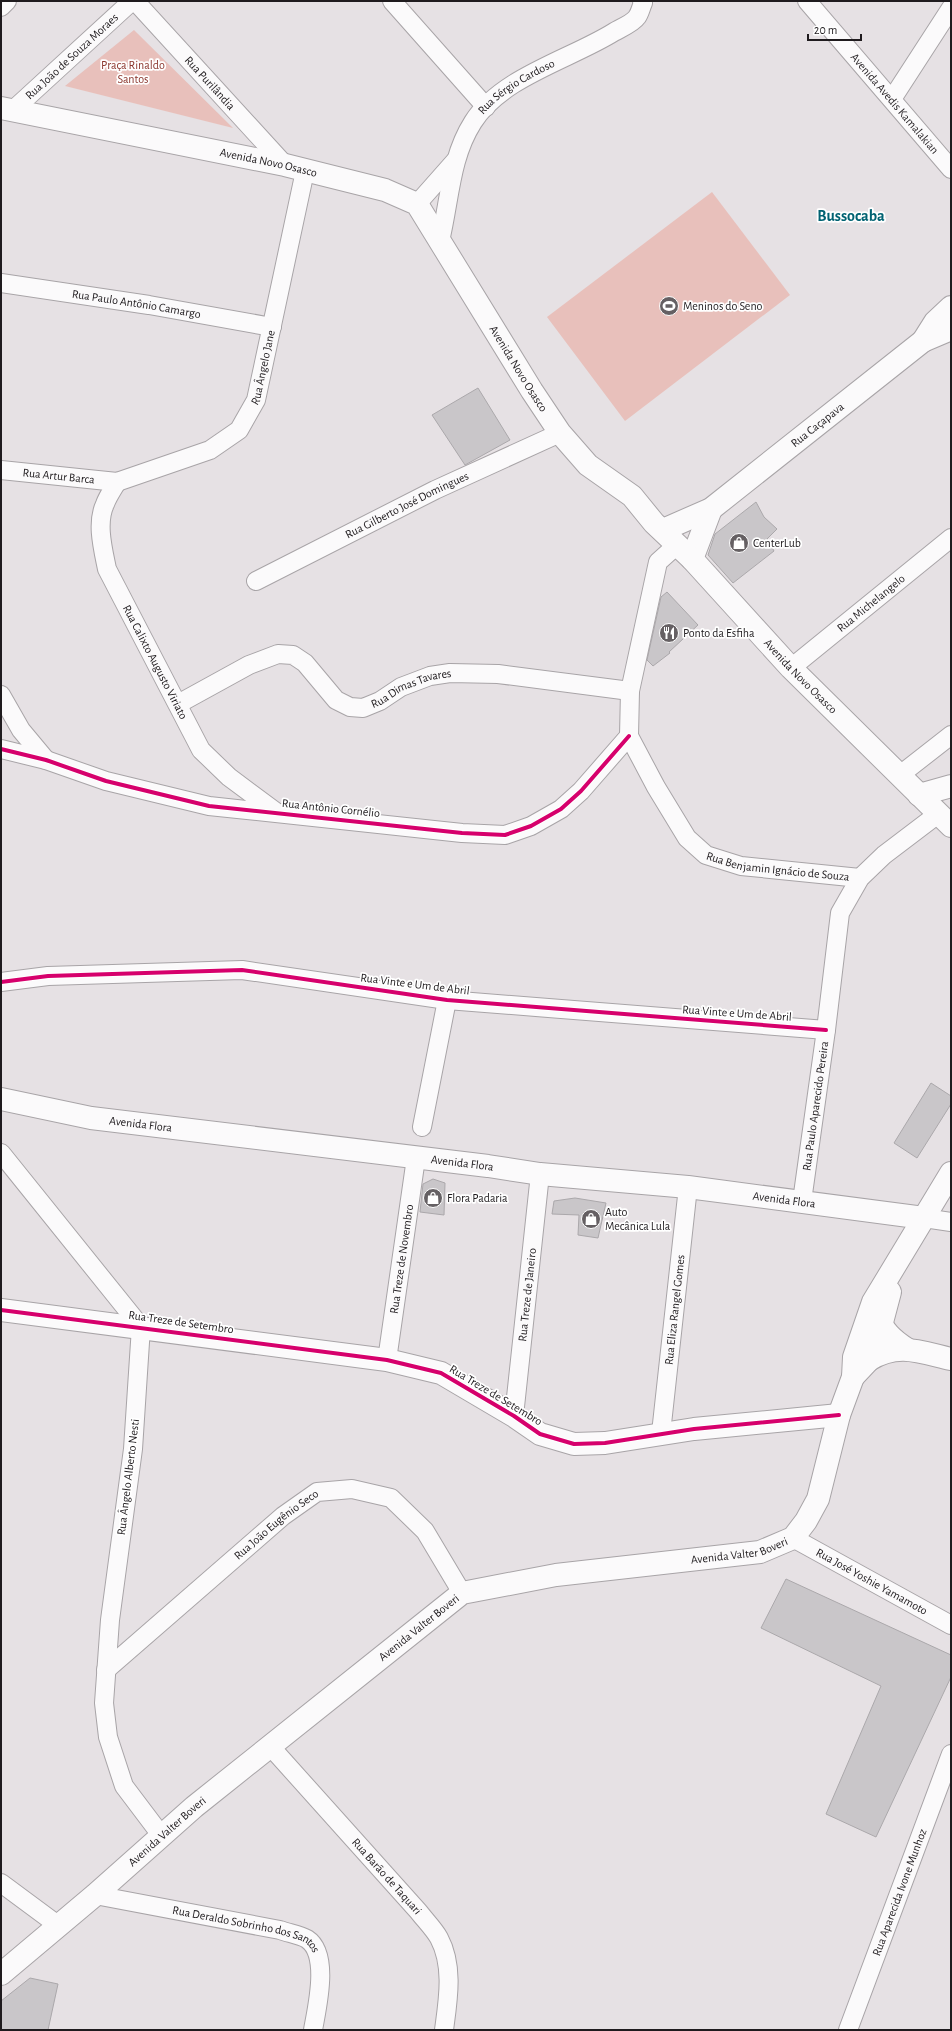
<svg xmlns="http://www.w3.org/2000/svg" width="952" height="2031" font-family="'Alegreya Sans',sans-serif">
<rect width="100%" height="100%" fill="#e6e1e4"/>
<g fill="#e8c0bb">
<polygon points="134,30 233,128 65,86"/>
<polygon points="712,192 790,295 625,421 547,317"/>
</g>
<g fill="#c9c6c9" stroke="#aba8ab">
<polygon points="478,388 510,440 465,465 432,415"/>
<polygon points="756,502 764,517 777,529 767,539 774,551 733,583 708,555 715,534"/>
<polygon points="667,592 698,625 669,652 670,653 653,666 647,660 661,597"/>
<polygon points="931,1083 951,1096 951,1104 917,1158 894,1143"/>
<polygon points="433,1179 445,1183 444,1215 420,1212 423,1184"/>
<polygon points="575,1198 606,1203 598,1238 578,1235 579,1215 552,1214 554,1201"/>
<polygon points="786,1579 951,1655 951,1677 876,1837 826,1814 881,1686 761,1628"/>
<polygon points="30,1978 58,1984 48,2030 1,2030 1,2001"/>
</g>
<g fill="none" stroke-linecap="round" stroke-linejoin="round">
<g stroke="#a8a4a7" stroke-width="20">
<g id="minor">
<path id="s1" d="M135 1 285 165"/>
<polyline points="392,1 486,107"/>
<path id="s2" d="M807 1 951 169"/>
<polyline points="1,7 7,1"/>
<polyline points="892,99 951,8"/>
<path id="s3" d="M12 111 132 1"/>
<polyline points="417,204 455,161"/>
<path id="s4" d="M440 241C450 200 450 158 473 122 501 77 571 59 614 32 621 28 633 23 637 17 640 13 641 7 643 3L642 1"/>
<path id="s5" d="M1 283 149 305 272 327"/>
<path id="s6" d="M1 470 117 482 210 450 239 430 256 400 305 171"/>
<path id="s7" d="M117 482C113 489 108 496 105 504 96 523 103 549 107 569L201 750 229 777 276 812"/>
<path id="s8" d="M678 544 658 562 630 691 629 736 656 787 687 838 706 855 741 866 860 878"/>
<path id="s9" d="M256 581 435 490 560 433"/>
<path id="s10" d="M791 668 951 538"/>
<polyline points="1,695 21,730 46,760"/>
<path id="s11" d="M178 704 249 665 278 654 293 655 305 663 336 700 350 707 363 708 380 701 401 687 430 676 450 673 498 674 630 691"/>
<polyline points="1,749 46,760 106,781 209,806 462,833 505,835 531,826 561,809 581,791 629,736"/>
<polyline points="900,775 951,735"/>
<polyline points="1,982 48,976 242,970 447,1000 826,1030"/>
<polyline points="422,1127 447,1000"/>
<polyline points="1,1153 141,1327 133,1449 110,1620 104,1703 108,1737 124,1786 161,1835"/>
<path id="s12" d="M802 1201 826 1030 840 913 860 878 884 855 938 814"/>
<polyline points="924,1218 951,1222"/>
<path id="s13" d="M387 1360 416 1158"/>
<path id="s14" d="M514 1416 540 1174"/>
<path id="s15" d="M661 1433 688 1187"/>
<path id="s16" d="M793 1538 951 1625"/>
<path id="s17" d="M106 1670 283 1516 317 1492 352 1489 391 1498 425 1531 462 1593"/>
<path id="s18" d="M270 1746 418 1911C425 1920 434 1929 439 1938 454 1966 448 2000 444 2030"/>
<polyline points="1,1883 59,1926"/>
<path id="s19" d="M95 1895 280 1930C288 1933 300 1935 307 1939 330 1954 317 2007 313 2030"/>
<path id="s20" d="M848 2030 951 1754"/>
</g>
</g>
<g stroke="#a8a4a7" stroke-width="24">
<g id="tertiary">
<polyline points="923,341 935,322 951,307"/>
<path id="s21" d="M663 530 711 509 923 341 951 329"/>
<polyline points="692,559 711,509"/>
<polyline points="1,1310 387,1360 441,1373 514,1416 540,1434 574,1444 605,1443 694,1429 839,1415"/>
</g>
</g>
<g stroke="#a8a4a7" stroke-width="24">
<g id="secondary">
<polyline points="919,795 951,786"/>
<path id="s22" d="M1 1099 91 1118 488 1166 540 1174 688 1187 924 1218"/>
<path d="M869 1360C898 1342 920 1352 951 1359"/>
</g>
</g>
<g stroke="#a8a4a7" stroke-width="24">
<g id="primary">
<path id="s23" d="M1 108 285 165 385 190 417 204 532 391 560 433 588 465 632 496 654 523 692 559 791 668 951 826"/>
<path d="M877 1315C883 1331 893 1340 907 1349"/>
<polyline points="853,1377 869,1360 881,1326 890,1292"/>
<path id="s24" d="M1 1974 95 1895 194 1807 462 1593 556 1575 760 1552 793 1538 806 1521 818 1499 839 1415 853 1377 854 1357 873 1302 951 1173"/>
</g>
</g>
<use href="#minor" stroke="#fbfafb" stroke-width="18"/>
<use href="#tertiary" stroke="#fbfafb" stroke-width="22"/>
<use href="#secondary" stroke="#fbfafb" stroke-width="22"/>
<use href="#primary" stroke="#fbfafb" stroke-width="22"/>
<g stroke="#fff" stroke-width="6">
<g id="cycleway">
<polyline points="1,749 46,760 106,781 209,806 462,833 505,835 531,826 561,809 581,791 629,736"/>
<polyline points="1,982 48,976 242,970 447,1000 826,1030"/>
<polyline points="1,1310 387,1360 441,1373 514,1416 540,1434 574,1444 605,1443 694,1429 839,1415"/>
</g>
</g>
<use href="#cycleway" stroke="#d6006c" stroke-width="4"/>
</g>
<defs>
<g id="stadium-disc" transform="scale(1)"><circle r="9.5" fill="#656063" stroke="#fff"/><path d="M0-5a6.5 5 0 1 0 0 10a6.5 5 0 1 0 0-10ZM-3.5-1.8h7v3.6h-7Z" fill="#fff"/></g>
<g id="shop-disc" transform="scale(1)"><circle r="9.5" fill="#656063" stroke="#fff"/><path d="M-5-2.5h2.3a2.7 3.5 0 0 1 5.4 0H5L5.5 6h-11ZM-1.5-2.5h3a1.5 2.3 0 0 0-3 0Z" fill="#fff"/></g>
<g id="restaurant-disc" transform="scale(1)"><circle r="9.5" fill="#656063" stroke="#fff"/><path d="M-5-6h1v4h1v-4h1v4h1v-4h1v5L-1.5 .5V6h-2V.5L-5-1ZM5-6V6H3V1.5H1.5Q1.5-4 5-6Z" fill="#fff"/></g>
</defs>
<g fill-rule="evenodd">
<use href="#stadium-disc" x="669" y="306"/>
<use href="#shop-disc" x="739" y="543"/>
<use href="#restaurant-disc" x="669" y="633"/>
<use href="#shop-disc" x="433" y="1198"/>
<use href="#shop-disc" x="591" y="1219"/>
</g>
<g text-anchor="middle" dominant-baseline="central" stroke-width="3.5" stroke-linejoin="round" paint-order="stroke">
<g font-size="12" fill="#1f1b1e" stroke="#fff">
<text stroke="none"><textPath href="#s3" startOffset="81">Rua João de Souza Moraes</textPath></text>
<text stroke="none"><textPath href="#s1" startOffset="111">Rua Purilândia</textPath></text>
<text stroke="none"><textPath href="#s4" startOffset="181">Rua Sérgio Cardoso</textPath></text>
<text stroke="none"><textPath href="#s2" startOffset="135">Avenida Avedis Kamalakian</textPath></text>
<text stroke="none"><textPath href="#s23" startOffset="273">Avenida Novo Osasco</textPath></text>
<text stroke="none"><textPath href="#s5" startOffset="137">Rua Paulo Antônio Camargo</textPath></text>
<text stroke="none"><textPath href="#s6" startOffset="318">Rua Ângelo Jane</textPath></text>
<text stroke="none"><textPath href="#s23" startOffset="621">Avenida Novo Osasco</textPath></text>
<text stroke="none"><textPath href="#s21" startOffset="188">Rua Caçapava</textPath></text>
<text stroke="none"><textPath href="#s6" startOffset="58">Rua Artur Barca</textPath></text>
<text stroke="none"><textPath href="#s9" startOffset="169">Rua Gilberto José Domingues</textPath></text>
<text stroke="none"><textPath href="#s10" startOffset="103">Rua Michelangelo</textPath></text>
<text stroke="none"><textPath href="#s7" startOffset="196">Rua Calixto Augusto Viriato</textPath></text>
<text stroke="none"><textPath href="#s23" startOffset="1041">Avenida Novo Osasco</textPath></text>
<text stroke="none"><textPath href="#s11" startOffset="271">Rua Dimas Tavares</textPath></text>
<text transform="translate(331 808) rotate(6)">Rua Antônio Cornélio</text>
<text stroke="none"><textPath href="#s8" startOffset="420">Rua Benjamin Ignácio de Souza</textPath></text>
<text transform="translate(415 984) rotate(7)">Rua Vinte e Um de Abril</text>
<text transform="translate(737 1013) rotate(4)">Rua Vinte e Um de Abril</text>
<text stroke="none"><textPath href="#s12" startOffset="96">Rua Paulo Aparecido Pereira</textPath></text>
<text stroke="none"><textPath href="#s22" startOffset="142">Avenida Flora</textPath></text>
<text stroke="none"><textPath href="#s22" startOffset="466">Avenida Flora</textPath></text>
<text stroke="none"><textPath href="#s22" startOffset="790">Avenida Flora</textPath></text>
<text stroke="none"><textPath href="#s13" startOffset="102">Rua Treze de Novembro</textPath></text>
<text stroke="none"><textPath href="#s14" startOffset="122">Rua Treze de Janeiro</textPath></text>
<text stroke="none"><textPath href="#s15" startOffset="124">Rua Eliza Rangel Gomes</textPath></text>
<text transform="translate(181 1322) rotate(8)">Rua Treze de Setembro</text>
<text transform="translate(496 1395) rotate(31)">Rua Treze de Setembro</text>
<text transform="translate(128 1477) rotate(-83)">Rua Ângelo Alberto Nesti</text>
<text stroke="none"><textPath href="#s17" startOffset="224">Rua João Eugênio Seco</textPath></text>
<text stroke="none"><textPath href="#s24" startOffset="879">Avenida Valter Boveri</textPath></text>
<text stroke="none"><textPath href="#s16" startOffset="90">Rua José Yoshie Yamamoto</textPath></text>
<text stroke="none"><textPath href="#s24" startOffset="543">Avenida Valter Boveri</textPath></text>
<text stroke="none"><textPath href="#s24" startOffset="219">Avenida Valter Boveri</textPath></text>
<text stroke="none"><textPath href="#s18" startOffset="175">Rua Barão de Taquari</textPath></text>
<text stroke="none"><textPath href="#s20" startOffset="147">Rua Aparecida Ivone Munhoz</textPath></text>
<text stroke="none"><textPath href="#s19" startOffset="156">Rua Deraldo Sobrinho dos Santos</textPath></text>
</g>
<g font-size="12" fill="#8b362d" stroke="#fff">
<text x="133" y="65">Praça Rinaldo<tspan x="133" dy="14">Santos</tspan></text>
</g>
<g font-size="12" fill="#1f1b1e" stroke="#fff" text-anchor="start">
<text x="683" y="306">Meninos do Seno</text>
<text x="753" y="543">CenterLub</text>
<text x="683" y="633">Ponto da Esfiha</text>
<text x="447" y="1198">Flora Padaria</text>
<text x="605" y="1212">Auto<tspan x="605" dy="14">Mecânica Lula</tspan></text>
</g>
<g font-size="16" font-weight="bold" fill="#016272" stroke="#fff">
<text x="851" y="216">Bussocaba</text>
</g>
</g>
<rect width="952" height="2031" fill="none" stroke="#1f1b1e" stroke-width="4"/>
<path d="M808 34v6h53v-6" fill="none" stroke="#1f1b1e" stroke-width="2"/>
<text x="814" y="34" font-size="12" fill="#1f1b1e" stroke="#ffffff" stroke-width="3" paint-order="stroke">20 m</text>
</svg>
